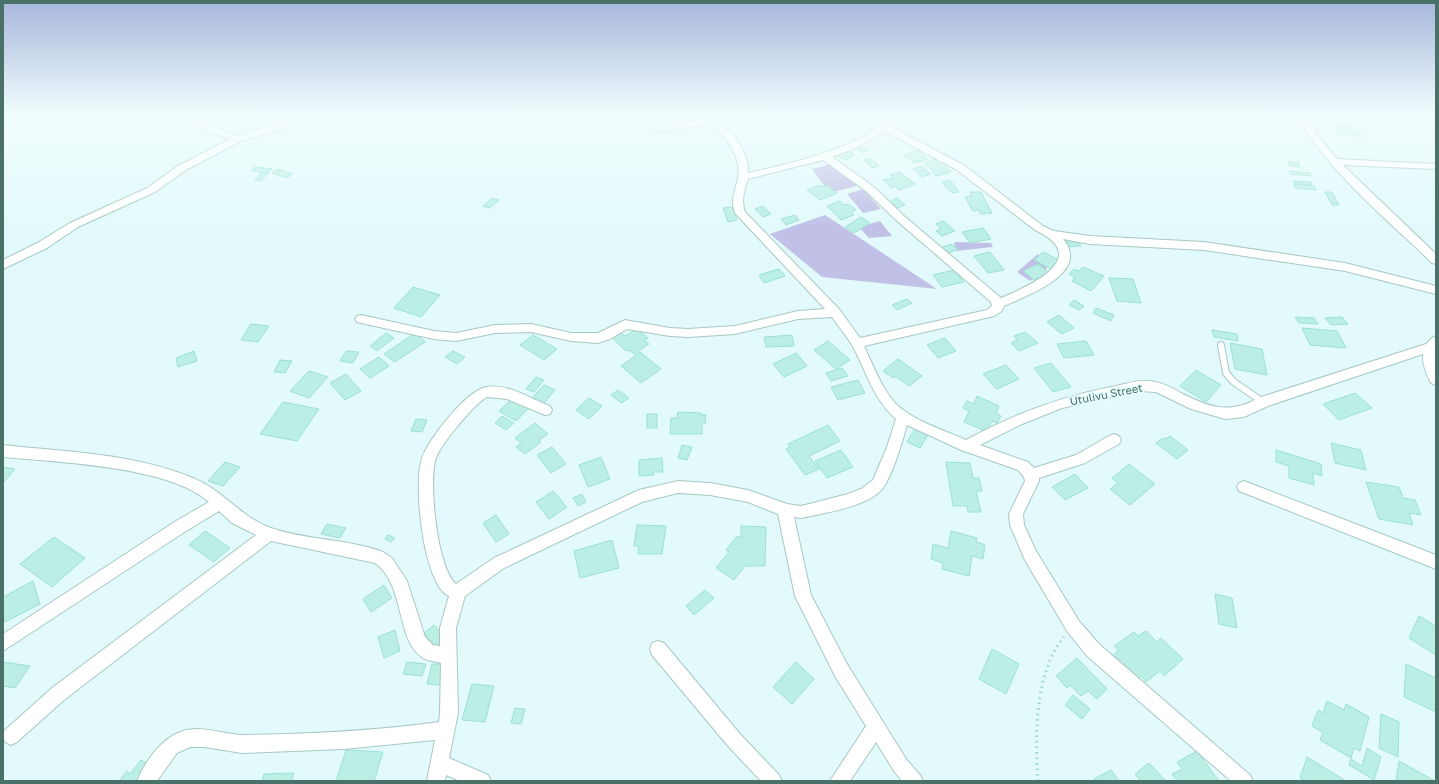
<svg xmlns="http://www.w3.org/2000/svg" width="1439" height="784" font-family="'Golos Text',sans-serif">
<rect width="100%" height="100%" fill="#e2fafb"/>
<g fill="#c1c1e7">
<polygon points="832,164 864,184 830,193 812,169"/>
<polygon points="863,189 881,209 863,213 847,194"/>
<polygon points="825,215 937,289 822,277 770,234"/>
<polygon points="880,221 892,236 869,238 859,227"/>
<polygon points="954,242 991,243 993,247 956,251"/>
<polygon points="1038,254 1047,269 1030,281 1017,272"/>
</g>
<g fill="#bbefe5" stroke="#9ce1d2">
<polygon points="624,116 633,116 635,122 627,123"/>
<polygon points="638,116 654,116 654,121 638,122"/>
<polygon points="1333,126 1356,127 1362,136 1338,134"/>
<polygon points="862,147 868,150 862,153 857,149"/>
<polygon points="847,150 855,155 846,160 838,156"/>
<polygon points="918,150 928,159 915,163 904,155"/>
<polygon points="871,158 879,166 872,168 864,160"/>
<polygon points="935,159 939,159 951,172 936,176 925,163"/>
<polygon points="1288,162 1298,162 1300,167 1290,166"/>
<polygon points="922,166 931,174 922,177 913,169"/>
<polygon points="255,167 272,169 268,173 251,171"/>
<polygon points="278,169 293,174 287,178 272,173"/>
<polygon points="1289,171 1310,173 1311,176 1291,174"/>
<polygon points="262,172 268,173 261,181 255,180"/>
<polygon points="900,172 915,184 899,190 895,186 892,188 883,180 893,178 890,175"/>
<polygon points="950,180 959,192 952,193 942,182"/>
<polygon points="1293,181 1311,182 1312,185 1294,183"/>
<polygon points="1294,184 1314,186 1316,190 1295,188"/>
<polygon points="820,185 822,187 827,185 837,193 820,200 807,190"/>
<polygon points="970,192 981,192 992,213 981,214 979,210 973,211 965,197 972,196"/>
<polygon points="1325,192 1332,192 1339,205 1332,205"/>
<polygon points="492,198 499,200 490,208 483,206"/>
<polygon points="897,198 905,205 897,208 889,202"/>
<polygon points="840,201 844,205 849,204 856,210 851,212 854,215 841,220 827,206"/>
<polygon points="763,206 771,214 763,217 755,209"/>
<polygon points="732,207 737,220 728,222 723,208"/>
<polygon points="795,215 799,220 786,225 781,219"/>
<polygon points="861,217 870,223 854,233 845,227"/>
<polygon points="943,221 955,231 942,236 936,231 941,228 936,224"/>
<polygon points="983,228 991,239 970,243 962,232"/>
<polygon points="1064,242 1078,242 1081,246 1067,247"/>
<polygon points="952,244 958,249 946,254 940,248"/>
<polygon points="990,252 1004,270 988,273 974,256"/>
<polygon points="1043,252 1059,260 1051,269 1034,260"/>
<polygon points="1038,264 1049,273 1034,280 1023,271"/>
<polygon points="1083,267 1104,276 1091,291 1072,281 1075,277 1069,274 1074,269 1079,271"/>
<polygon points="779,269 785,276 764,283 759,275"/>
<polygon points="954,270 964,282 942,287 933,275"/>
<polygon points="1109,278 1133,279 1141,303 1117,301"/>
<polygon points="413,287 440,295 421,317 394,308"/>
<polygon points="907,299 912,303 897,310 892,305"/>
<polygon points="1074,300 1084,306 1079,310 1069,305"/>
<polygon points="1096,308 1114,315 1111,321 1093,313"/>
<polygon points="1059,315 1074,328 1062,334 1047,322"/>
<polygon points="1295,317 1314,318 1318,324 1299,323"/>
<polygon points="1342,317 1348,324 1331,325 1325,318"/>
<polygon points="251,324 269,326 258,342 241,340"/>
<polygon points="1302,328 1337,331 1346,348 1310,345"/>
<polygon points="637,329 648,338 644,340 649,344 634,354 629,350 626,351 612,338 620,332 625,336"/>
<polygon points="1212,330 1237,334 1238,341 1214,337"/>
<polygon points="1025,332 1038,343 1019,351 1011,343 1017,340 1014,336"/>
<polygon points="386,333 394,338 377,351 370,346"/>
<polygon points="415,333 425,342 395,362 384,354"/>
<polygon points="533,335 557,349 544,360 520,345"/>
<polygon points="792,335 794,346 766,347 764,337"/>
<polygon points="945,338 956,351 938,358 927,345"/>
<polygon points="828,341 850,360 836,369 814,350"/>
<polygon points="1086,341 1094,355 1064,358 1057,344"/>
<polygon points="1230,343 1262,349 1267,375 1235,369"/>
<polygon points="194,351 197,361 178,367 176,358"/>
<polygon points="346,351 359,352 353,363 340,361"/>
<polygon points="453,351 465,357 457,364 445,357"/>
<polygon points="640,352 661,369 641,383 621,366"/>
<polygon points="796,353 807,366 784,377 773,364"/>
<polygon points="379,357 389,366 370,378 360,369"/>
<polygon points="898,359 922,376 909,386 895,376 893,378 883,371"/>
<polygon points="280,360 292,361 285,373 274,372"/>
<polygon points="1051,363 1071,387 1053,392 1034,368"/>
<polygon points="1006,365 1019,379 997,389 983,374"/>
<polygon points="842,368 848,376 831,381 826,373"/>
<polygon points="1196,370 1221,385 1206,402 1180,386"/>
<polygon points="309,371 328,377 309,398 290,391"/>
<polygon points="346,374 361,391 345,400 330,383"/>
<polygon points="536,377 544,380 534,392 526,389"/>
<polygon points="858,380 865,393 838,400 831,387"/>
<polygon points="544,385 555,390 544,403 532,398"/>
<polygon points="618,390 629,398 621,403 611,395"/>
<polygon points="1355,393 1372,408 1339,420 1323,404"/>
<polygon points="977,396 999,406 996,413 1001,416 997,423 992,421 986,431 964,422 969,411 963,408 967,401 974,404"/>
<polygon points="589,398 602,406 589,419 576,410"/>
<polygon points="512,399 529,408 516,421 499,411"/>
<polygon points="283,402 319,409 297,441 260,434"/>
<polygon points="678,412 701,413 701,415 706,415 705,424 702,424 702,434 670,434 671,418 677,418"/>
<rect x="647" y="414" width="10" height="14"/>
<polygon points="502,416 514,423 506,430 495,423"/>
<polygon points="416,419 427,420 422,432 411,431"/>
<polygon points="535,423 548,434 539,440 541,442 525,454 516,447 521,443 515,438"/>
<polygon points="828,425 840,441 809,456 819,469 805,475 786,449 790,447 788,444"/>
<polygon points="916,427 929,433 920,448 907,442"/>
<polygon points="1170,436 1188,450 1177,459 1156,443 1163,438 1165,439"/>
<polygon points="1331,443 1361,450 1366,470 1335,463"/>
<polygon points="682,445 692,447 687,460 678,458"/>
<polygon points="552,447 566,464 551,473 537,455"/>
<polygon points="841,450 853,467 827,478 815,461"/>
<polygon points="1276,450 1321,464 1322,476 1313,473 1314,485 1289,478 1289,466 1276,462"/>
<polygon points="601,457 610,479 588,487 579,465"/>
<polygon points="662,458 663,472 653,472 654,475 639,476 639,460"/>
<polygon points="225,462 240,467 223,486 208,481"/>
<polygon points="946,462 970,463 973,478 979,478 982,491 976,491 981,512 968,512 967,506 953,506"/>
<polygon points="1129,464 1155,484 1130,505 1110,489 1118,483 1112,478"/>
<polygon points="3,467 15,469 3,483"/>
<polygon points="1075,474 1088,488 1065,500 1052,487"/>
<polygon points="1366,482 1399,487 1403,498 1415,500 1421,515 1409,513 1413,525 1379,519"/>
<polygon points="553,491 567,507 549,519 536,502"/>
<polygon points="582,494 586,502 578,506 573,498"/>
<polygon points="496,515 509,534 496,542 483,523"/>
<polygon points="327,524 346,528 340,538 321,534"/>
<polygon points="637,525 666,526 662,554 638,554 639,546 634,546"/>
<polygon points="741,526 766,527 765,566 745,566 734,580 716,568 729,552 726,550 737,536 741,538"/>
<polygon points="205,531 230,548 214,562 189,545"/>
<polygon points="951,531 977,538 976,542 985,545 983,559 972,556 969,576 942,569 943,563 931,559 933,544 948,548"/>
<polygon points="388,535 395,538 391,542 385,539"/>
<polygon points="54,537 85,558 52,587 20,564"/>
<polygon points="612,540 619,568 580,578 574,551"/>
<polygon points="33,581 40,604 3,623 3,597"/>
<polygon points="384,585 392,598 371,612 363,599"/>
<polygon points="705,590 714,598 694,615 686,606"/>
<polygon points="1215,594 1232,598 1237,628 1219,624"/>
<polygon points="1419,616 1436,626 1436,655 1409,638"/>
<polygon points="434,625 448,641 438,650 424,633"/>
<polygon points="395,630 400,651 384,658 378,637"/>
<polygon points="1146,631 1157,642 1161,638 1183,659 1164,676 1160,671 1146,682 1141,676 1134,682 1112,656 1119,650 1114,646 1134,632 1138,636"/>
<polygon points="992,649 1019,664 1006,694 979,679"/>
<polygon points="1077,658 1107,689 1097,699 1088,691 1081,696 1070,685 1067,688 1056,676"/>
<polygon points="3,662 30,666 15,688 3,686"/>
<polygon points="407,662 426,664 422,676 403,674"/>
<polygon points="796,662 814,679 792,704 773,687"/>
<polygon points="432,664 445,664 440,685 427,684"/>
<polygon points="1406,664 1436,678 1436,712 1404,697"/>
<polygon points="472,684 494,686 485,722 462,720"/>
<polygon points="1073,695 1090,709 1082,719 1065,705"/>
<polygon points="1327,701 1344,710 1346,704 1369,717 1360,751 1354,748 1351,758 1320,740 1323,733 1312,726 1318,710 1323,713"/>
<polygon points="515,708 525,709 521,724 511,723"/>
<polygon points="1381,714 1399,722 1398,757 1379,748"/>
<polygon points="1367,748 1381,757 1374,780 1349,765 1351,759 1362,766"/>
<polygon points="346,750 383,752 374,781 336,781"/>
<polygon points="1197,751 1219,781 1178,781 1172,774 1182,769 1177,762"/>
<polygon points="1307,757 1346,781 1305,781 1300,778"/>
<polygon points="141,760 152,766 140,781 119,781 127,771 130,774"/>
<polygon points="1399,761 1435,781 1396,781"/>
<polygon points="1149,763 1166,781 1141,781 1135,774"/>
<polygon points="1111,770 1119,781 1096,781 1094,779"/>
<polygon points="294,773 292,781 262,781 264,774"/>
</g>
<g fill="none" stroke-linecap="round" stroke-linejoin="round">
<g stroke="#a7c8c3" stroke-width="8">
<polyline id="lane" points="1221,345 1226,373 1234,382 1263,402"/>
</g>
<g stroke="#a7c8c3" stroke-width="2">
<g id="street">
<polygon points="171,116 185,116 238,136 307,116 322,116 320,118 241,141 186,170 155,192 78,227 47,248 3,269 3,260 39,242 70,223 147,188 178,166 230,139"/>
<path d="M706 116H716C730 132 750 150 748 173 795 162 840 153 880 126L873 116H883L888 125 965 166 1043 226 1054 231 1090 236 1204 242 1345 263 1436 286V294L1345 271 1204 250 1090 244 1063 239C1092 273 1026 296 1004 306L1002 311 994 316 864 346C873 365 881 387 895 403 911 420 944 430 966 440 1012 415 1059 397 1111 387 1123 385 1135 380 1147 381 1159 381 1171 387 1181 393 1208 407 1230 415 1258 398L1426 344 1432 338 1436 336V385L1431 383C1427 375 1422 364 1423 354L1268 406 1244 417 1225 419 1191 409 1156 392 1139 391 1062 408 1022 424 980 445 1028 462 1034 468 1076 455 1109 436 1114 434 1119 436 1121 440 1119 444 1085 463 1039 478V481L1023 514 1024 525 1036 551 1079 621 1099 644 1250 775 1253 781H1231L1087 656 1067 631 1025 560 1010 525 1009 514 1025 481 1024 477 1018 470 961 450 907 425C903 440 892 476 883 488 869 507 823 513 801 518L794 517 811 595 847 664 906 759 920 775 923 781H902L894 771 876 742 850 781H830L866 726 835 676 795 596 778 514 748 502 710 495 678 493 642 502 504 568 465 596 456 628 458 713 449 758 488 775 491 781H460L446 775 445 781H427L435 740 344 749 242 753 204 747H190L177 753 157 781H137C145 762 161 739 180 732 201 724 223 735 244 735 309 734 374 731 439 722L440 713 441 663C435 661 428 661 423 658 395 640 406 585 375 563L271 541 64 700 17 742 11 745 5 742 3 734 5 730 52 688 256 535 232 523 219 511 186 531 3 651V634L176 521 209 502C169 466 57 462 3 457V445C66 452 133 453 193 478 223 490 240 517 271 528 305 540 349 539 383 552L392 558 407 581 425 637 433 645 440 646V628L449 596C423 585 413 483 422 458 429 439 466 391 486 387 508 383 530 399 550 406L552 410 550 414 545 415 507 399 487 397C474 404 441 444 436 458 428 480 437 569 456 584L494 558 639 490 678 481 710 483 748 490 787 504 801 506 848 494 861 489 873 480 887 447 896 419C873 399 866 370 852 345 846 335 838 326 832 317L798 319 735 334 688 337 670 336 627 329 610 339 598 343 571 341 531 332 495 333 456 341 434 339 361 323 357 322 355 319 357 316 361 315 434 331 456 333 495 325 531 324 571 333H598L625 320 670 328 688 329 735 326 798 311 825 309 735 213C730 199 736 191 738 177 742 155 725 138 712 123L660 132 655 129 660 126 708 118ZM885 131 957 170 1035 230C1094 258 1029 286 1001 298L904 216 874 187 832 157 856 148ZM823 160 866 191 896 220 991 302 992 306 987 310 860 338 839 309 745 212C741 200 744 191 748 179Z"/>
<path d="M1297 116H1307L1318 136 1337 159 1436 164V168L1433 169 1343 165 1436 254V264L1432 263C1385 217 1330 174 1297 116Z"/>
<polygon points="1244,481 1436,555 1436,569 1239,491 1237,487 1239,483"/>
<polygon points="658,641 664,643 740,734 779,775 782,781 761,781 728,746 652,655 650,649 652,643"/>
</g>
</g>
<path stroke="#9ed3c8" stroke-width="3" stroke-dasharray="1.5 4" stroke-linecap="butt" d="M1038 781C1035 737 1034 673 1064 637"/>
<use href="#lane" stroke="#fff" stroke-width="6"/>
<use href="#street" fill="#fff" fill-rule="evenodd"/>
</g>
<linearGradient id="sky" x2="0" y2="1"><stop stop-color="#a6b6dc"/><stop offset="0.51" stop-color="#f2fdfd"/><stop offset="1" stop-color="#f2fdfd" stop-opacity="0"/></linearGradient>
<rect width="1439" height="226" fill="url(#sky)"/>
<g text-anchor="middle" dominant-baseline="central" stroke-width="3.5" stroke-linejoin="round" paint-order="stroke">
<g font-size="11" fill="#4a7168" stroke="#e7fefe">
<text transform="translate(1106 394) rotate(-11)">Utulivu Street</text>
</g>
</g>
<rect width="1439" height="784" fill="none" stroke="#4a7168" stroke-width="8"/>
</svg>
